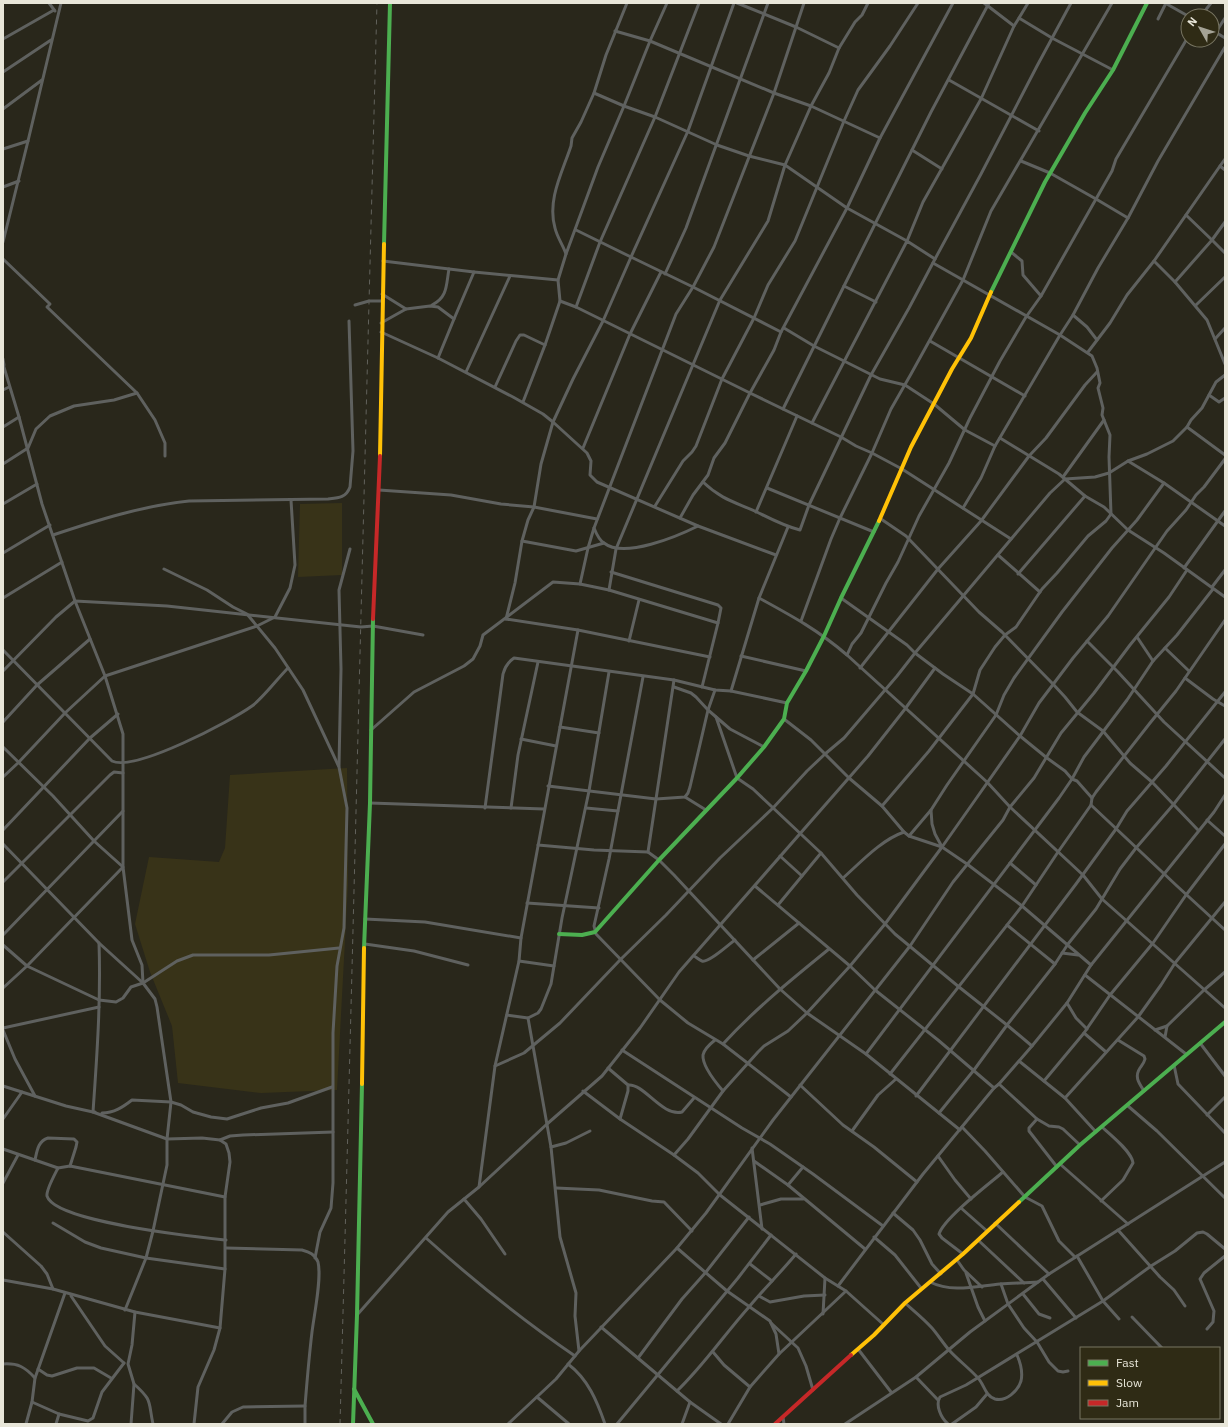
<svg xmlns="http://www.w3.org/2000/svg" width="1228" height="1427" font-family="'IBM Plex Sans',sans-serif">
<rect width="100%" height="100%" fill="#29271b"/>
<g fill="#383318">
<polygon points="342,503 342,575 298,577 300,504"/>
<polygon points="347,768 348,884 337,1090 261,1093 178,1083 172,1026 150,972 135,924 149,857 219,862 225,848 230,775"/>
</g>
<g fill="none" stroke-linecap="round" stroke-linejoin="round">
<g stroke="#5f615f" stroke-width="3">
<polyline points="49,3 55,11"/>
<polyline points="667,3 650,41 624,106 655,117 717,145 749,156 785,165 847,208 907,241 923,202 981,99 1014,26 1019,18 1052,38 1113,70"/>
<polyline points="737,3 796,27 839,48"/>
<polyline points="984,3 1014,26"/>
<polyline points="1165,3 1188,16"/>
<polyline points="1201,16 1211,3"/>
<polyline points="1019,18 1028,3"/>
<polyline points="1158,19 1166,3"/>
<polyline points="1212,30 1225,38"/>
<polyline points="615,31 650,41 774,93 811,106 880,138"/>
<polyline points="1216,32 1225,18"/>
<polyline points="3,39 54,10"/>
<polyline points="3,72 51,40"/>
<polyline points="949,80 1039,131"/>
<polyline points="3,109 42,80"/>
<polyline points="3,149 28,141"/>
<polyline points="912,150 942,169"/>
<polyline points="1220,166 1225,159"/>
<polyline points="3,187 19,181"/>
<polyline points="1128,218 1158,161 1225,47"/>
<polyline points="1225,222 1212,240 1225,253"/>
<polyline points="576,230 631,257 688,131 734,3"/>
<polyline points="3,242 28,141 61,3"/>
<polyline points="1011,252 1022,261 1023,275 1041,296"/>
<polyline points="566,254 598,167 624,106 594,93"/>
<polyline points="3,259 50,304 47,307 137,393 155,420 165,443 165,456"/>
<polyline points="935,259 981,174 1037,66 1071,3"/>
<polyline points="383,261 474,272"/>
<polyline points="1154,261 1175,282 1207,320 1225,364"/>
<polyline points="665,274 686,228 768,3"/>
<polyline points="1175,282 1212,240 1186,215"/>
<polyline points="844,286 931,112 989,3"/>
<polyline points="382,294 406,309 430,306 438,307 454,319 438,358"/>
<polyline points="560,301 576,307 750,393 774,350 781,332 847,208 880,138 953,3"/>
<polyline points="355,305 369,301 382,301"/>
<path d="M432 305C448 297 446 285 449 269"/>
<polyline points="1196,305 1225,277"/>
<polyline points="576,307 600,242 655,117 699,3"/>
<polyline points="1073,315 1087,327 1097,340"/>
<polyline points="454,319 474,272 558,280"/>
<polyline points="381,323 406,309"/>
<polyline points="784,328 814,346 880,379 905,385 934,404 965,430 995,446"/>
<polyline points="381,332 438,358 513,397 543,414 553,422 587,453 591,461 590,475 597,482 698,526 776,555"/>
<polyline points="1215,339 1225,328"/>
<polyline points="930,341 1025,396"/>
<polyline points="1088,352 1110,323 1127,295 1154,261 1220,166 1225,170"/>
<polyline points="3,359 4,365"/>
<polyline points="3,364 19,417 42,504 75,601 105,676 123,734 123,867 132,940 142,965 143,983 155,999 157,1007 171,1102 167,1139 167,1165 153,1231 146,1258 125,1310"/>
<polyline points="466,372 510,276"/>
<polyline points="495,387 516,341 520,335 524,335 545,345"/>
<polyline points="3,390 9,387"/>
<polyline points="1209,395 1219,402 1225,398"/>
<path d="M523 402 545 345 560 301 558 280 566 254C563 245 557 237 555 228 547 200 562 173 571 146L572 138 581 122 594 93 606 55 627 3"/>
<polyline points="783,409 844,286 876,302"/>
<polyline points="3,427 19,417"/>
<polyline points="1187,427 1225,455"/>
<polyline points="1000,438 1059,474 1085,496 1104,507 1128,530 1164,553 1225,597"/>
<polyline points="583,448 630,334 661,272"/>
<polyline points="3,464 28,448 36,429 50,416 74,406 114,400 137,393"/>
<polyline points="1063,477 1104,420"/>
<path d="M703 482C722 500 735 502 757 512 771 519 784 526 800 530L809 505 871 375 909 308 935 259 907 241 812 423"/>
<polyline points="1164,483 1225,526"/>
<polyline points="767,488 874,532"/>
<polyline points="379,490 451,495 501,504 534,507 597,519"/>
<polyline points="3,504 37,484"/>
<polyline points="655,506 683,461 692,452 696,446 722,379 754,318 768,285 795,241 844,121 858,90 890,46 918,3"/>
<polyline points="963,508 981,478 995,446 1060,335 1073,315 1098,268 1128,218 1096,199 1112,171 1116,159 1188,37"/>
<polyline points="756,512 797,416"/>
<polyline points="680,518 693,495 708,475 714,458 725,443 750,393 841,437 856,446 872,453 902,469 1011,539"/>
<polyline points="881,519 906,536 979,612 1002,632 1053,684 1065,697 1077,712 1103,731 1130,763 1152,782 1198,830"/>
<path d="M594 528C596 533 599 540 604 543 624 559 678 536 698 526"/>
<path d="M53 535C98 520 142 506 189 501L328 499C338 498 346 498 350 487L353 451 349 321"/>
<polyline points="522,541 576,551 604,543"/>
<polyline points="3,553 50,525"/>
<polyline points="998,555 1040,592"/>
<polyline points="1184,568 1225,511"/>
<polyline points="164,569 207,590 233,607 247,614 275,648 303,690 339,767 347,808 344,928 337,966 333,1033 333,1183 331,1208 320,1232 315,1258"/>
<polyline points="611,572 718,605 721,608 718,623"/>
<polyline points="1018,574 1085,496"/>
<polyline points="580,584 588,548 594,528 676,314 693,287 714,247 774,93 804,3"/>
<polyline points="1212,587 1225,570"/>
<polyline points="609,590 616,549 720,300 768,221 785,165 811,106 829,73 839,48 855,22 862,15 868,3"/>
<polyline points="3,598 62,562"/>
<path d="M759 598C792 616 818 630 847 655L987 782 1010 807 1083 875 1102 899 1225 1008"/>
<polyline points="841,598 907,645 915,653 943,674 973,694 1020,736 1047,758 1065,771 1072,779 1077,781 1092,798"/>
<polyline points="506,619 515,583 522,541 528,520 534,507 541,464 553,422 573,379 603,321 631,257 693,287 781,332"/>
<polyline points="506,619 578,630 710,657"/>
<polyline points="801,621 831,539 840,518 872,453 891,409 911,374 963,280 991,211 1112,3"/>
<polyline points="1137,637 1153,661"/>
<polyline points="629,641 639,600"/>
<polyline points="1087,641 1118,672 1164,722 1225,778"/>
<polyline points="1165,648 1189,671"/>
<path d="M3 650 112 761C135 772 231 721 252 706 263 698 278 678 288 668"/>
<polyline points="847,655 852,644 861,633 886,583 898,562 919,516 949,463 970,418 1000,361 1026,317 1041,296 1096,199 1050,173 1021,161"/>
<polyline points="741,656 806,671"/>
<polyline points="860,668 938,569 981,521 1029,456 1046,438 1085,385 1097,372"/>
<polyline points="3,671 56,617 75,601 167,606 361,627 373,626 423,635"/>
<polyline points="643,677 609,859 594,926 596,934 660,1000 688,1023 723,1044 791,1097"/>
<polyline points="1185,678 1213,699 1225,706"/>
<polyline points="674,687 691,693 696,697 708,710 730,729 764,747"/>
<polyline points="731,691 759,598 788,527"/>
<polyline points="716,717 737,778 753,789 821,853 857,895 895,934 959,987 1007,1025 1032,1046"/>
<polyline points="784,719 811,740 849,778 882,806 904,832"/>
<polyline points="3,722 37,685 90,639"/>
<polyline points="560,727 599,733"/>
<polyline points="371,730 414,692 464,666 473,659 480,646 483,635 553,582 580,584 609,590 718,623 702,687"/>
<polyline points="521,739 556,746"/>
<polyline points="3,747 53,796 94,841 123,867 27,966 3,988"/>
<polyline points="339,766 341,669 339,590 350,549"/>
<polyline points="3,777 18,763 65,713 105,676 257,626 275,617 290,588 295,565 291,500"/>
<polyline points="548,786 656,799 685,797 688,793 690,787 708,710 715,690"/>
<polyline points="685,797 706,810"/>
<polyline points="370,803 544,809"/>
<polyline points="1091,805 1177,886 1225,930"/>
<polyline points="882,806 929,751 973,694 980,670 995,647 1005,635 1016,627 1042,589 1057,573 1088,536 1106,521 1111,514 1109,457 1110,435 1102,415 1103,408 1098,388 1100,383 1097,368 1092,356 1060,335 933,263"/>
<path d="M485 808 503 674C505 666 508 662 514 658L674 680 715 690 731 691 787 703"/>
<polyline points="511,808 518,755 538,662"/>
<polyline points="586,808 618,811"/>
<polyline points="931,810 932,824 935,834 942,847 967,864 1022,906 1091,965"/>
<polyline points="1207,820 1225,836"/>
<polyline points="3,830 90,738 118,714"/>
<polyline points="909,836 931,810 947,785 996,715 1004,695 1014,678 1062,612 1112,548 1137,520 1164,483 1128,461"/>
<polyline points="3,844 99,943 143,983"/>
<polyline points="538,845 594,850 648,852 659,860 674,875 780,989 807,1013 866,1054 960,1130"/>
<polyline points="648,852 674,680"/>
<polyline points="780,856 802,876"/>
<polyline points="1010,863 1036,885"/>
<path d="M843 878C861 862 881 840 904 832L909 836 942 847"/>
<polyline points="3,882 110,775 114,772 123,773"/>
<polyline points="755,886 850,966 875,990 938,1040 994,1088"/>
<polyline points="527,903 599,908"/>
<polyline points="778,905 821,853"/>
<polyline points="365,919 425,922 521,938"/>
<polyline points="1007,925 1055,964"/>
<polyline points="3,935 123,811"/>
<polyline points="365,944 414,951 468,965"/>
<polyline points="3,945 27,966 99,1000 116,1002 123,998 131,987 143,983 177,961 193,955 269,955 339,948"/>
<polyline points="1062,953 1078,955"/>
<path d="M694 956C696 957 699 960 702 961 709 963 729 944 735 940"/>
<polyline points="753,960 799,923"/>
<polyline points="519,961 554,966"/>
<polyline points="1085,975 1186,1054"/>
<polyline points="1067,1003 1076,1018 1087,1029"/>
<polyline points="507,1015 528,1018 538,1013 541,1009 551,984 562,918 589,791 609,672"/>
<polyline points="528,1018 551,1147 560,1237 576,1293 575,1316 579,1351"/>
<polyline points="3,1028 99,1007"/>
<polyline points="3,1030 15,1059 35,1096"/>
<polyline points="1155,1030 1167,1026 1204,990 1225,972"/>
<polyline points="1084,1033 1106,1052"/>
<polyline points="1165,1037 1167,1026"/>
<path d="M715 1040C710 1044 704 1049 703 1055 702 1066 717 1084 723 1091"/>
<path d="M1118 1040 1144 1056 1145 1059C1144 1063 1142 1065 1140 1068 1134 1077 1139 1083 1144 1091"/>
<polyline points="1200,1043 1225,1076"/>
<path d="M723 1044C755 1009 792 979 829 949"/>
<polyline points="622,1050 742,1128 770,1144 813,1174 883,1226"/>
<polyline points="866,1054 1059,798 1072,779 1084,757 1127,700 1153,661 1177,635 1213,589"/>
<polyline points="1019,1061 1065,1098 1096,1132"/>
<polyline points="1174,1065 1178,1084 1225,1133"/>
<polyline points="495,1066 524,1053 560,1023 620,960 666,915 720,858 773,808 807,771 825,754 844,738 897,676 915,653 1050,493 1065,479 1095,477 1109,473 1128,461 1147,454 1173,441 1187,427 1191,420 1202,408 1216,382 1225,375"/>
<polyline points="608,1068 628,1085 628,1091 620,1119"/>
<polyline points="890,1074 1022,906 1058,852 1091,805 1092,798 1096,792 1150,723 1176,691 1225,620"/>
<polyline points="1044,1081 1084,1033 1110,995 1153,943 1186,895 1225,844"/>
<polyline points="999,1084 1037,1119 1049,1126 1059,1127 1063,1129 1080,1145"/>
<path d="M628 1085C644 1083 662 1117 682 1112L694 1098"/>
<polyline points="800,1085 843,1125 874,1147 917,1182"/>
<polyline points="3,1086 66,1106 93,1112 167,1139 202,1138 220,1140 226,1144 229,1153 230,1162 225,1197 225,1269 220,1328 214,1350 198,1387 194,1424"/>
<polyline points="583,1091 620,1119 674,1155 698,1173 720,1195 825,1278 846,1291 884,1325"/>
<polyline points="916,1096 1076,884 1116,829 1127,811 1166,766 1225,692"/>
<polyline points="1065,1098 1138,1017 1161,985 1175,963 1225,902"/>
<polyline points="1128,1106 1157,1131 1225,1198"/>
<path d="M95 1112H93C97 1056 101 999 99 943"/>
<path d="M102 1113C114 1113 123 1107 132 1100L171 1102 181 1105 193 1112 211 1117 227 1119 261 1108 288 1103 332 1087"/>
<polyline points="939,1113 974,1070 1007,1025 1055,964 1068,944 1096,909 1120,869 1136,848 1173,805 1225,739"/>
<polyline points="1207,1115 1225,1097"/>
<polyline points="3,1119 22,1092"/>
<polyline points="1037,1119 1029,1128 1029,1131 1057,1167"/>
<polyline points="962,1127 985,1151 1025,1197 1042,1206 1059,1241 1075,1257"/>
<polyline points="852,1131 878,1095 896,1079"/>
<polyline points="220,1140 230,1136 243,1135 333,1132"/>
<polyline points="551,1147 566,1143 590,1131"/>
<polyline points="752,1148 762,1229"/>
<polyline points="3,1149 58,1168 70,1166 225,1197"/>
<polyline points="674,1155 688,1139 723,1091 758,1052 764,1046 788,1031 807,1013 850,966 885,924 942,847 973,803 1020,736 1039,703 1073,658 1108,616 1167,531 1186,510 1196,495 1204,487 1225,459"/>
<polyline points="938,1156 955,1180 971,1199"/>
<path d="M35 1160C37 1151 38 1141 48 1138L74 1139 77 1142 76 1147 70 1166"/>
<polyline points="754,1161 788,1185 865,1249"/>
<polyline points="1060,1164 1128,1224"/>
<path d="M58 1168C55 1174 46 1190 47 1196 55 1222 198 1237 226 1240"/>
<polyline points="3,1183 18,1155"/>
<polyline points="788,1185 803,1167"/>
<polyline points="479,1187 547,1124 602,1076 640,1028 679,972 868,756 905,709 935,668"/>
<polyline points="556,1188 599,1190 652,1201 664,1202 692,1231"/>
<polyline points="464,1199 481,1219 505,1254"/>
<path d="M1101 1201 1123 1180 1133 1163C1132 1152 1111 1135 1102 1127"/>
<polyline points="760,1205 781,1199 803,1199"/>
<polyline points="961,1208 987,1231"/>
<polyline points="893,1213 913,1230 920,1240 932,1264 941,1274"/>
<polyline points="53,1223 85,1242 101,1248 146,1258 225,1269"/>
<polyline points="995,1223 1049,1274"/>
<polyline points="1118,1230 1160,1277 1174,1290 1185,1306"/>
<polyline points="3,1232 41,1266 47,1274 53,1289"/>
<polyline points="874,1237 895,1255 921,1288"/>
<path d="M426 1238C473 1280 522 1320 575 1356"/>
<polyline points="978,1240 1024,1283"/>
<path d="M226 1248 302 1250C309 1252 315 1254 318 1262 322 1278 314 1315 312 1332 309 1357 307 1381 305 1406V1424"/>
<polyline points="677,1248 727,1291 770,1321 776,1334 779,1354 750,1387 728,1424"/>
<path d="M963 1254 942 1238 939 1234C944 1218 989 1184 1003 1172"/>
<polyline points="1077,1256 1103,1301 1119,1319"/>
<polyline points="957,1260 964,1270 982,1287"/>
<polyline points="750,1264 772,1281"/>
<polyline points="966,1273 978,1307 985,1321"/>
<polyline points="1043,1279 1076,1318"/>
<polyline points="3,1280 53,1289 135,1312 220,1328"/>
<path d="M930 1282C952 1293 977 1286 1000 1284 1013 1283 1025 1283 1038 1282"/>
<polyline points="1001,1284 1008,1304 1024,1328 1037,1342 1049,1362 1058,1371 1063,1372 1068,1371"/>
<polyline points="838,1286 923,1174 994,1088 999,1084 1032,1046 1067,1003 1091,965 1214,812 1225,795"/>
<polyline points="1023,1294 1039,1314 1050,1318"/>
<polyline points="71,1296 105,1346 124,1363"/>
<polyline points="759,1296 770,1302 804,1296 825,1295"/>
<path d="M905 1303C914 1311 924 1319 932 1328 938 1335 943 1343 949 1350 958 1360 969 1368 978 1378 984 1384 985 1396 995 1399 1006 1402 1018 1391 1021 1381 1023 1372 1021 1364 1017 1355"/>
<polyline points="823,1314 825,1278"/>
<polyline points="357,1315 448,1212 479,1187 495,1066 519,961 521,938 578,630"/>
<polyline points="1132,1317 1162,1348"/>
<polyline points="771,1323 798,1348 806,1366 813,1390"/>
<polyline points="601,1327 690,1402 721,1424"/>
<polyline points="1207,1329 1213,1322 1214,1311 1200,1279 1204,1273 1225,1256"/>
<polyline points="858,1349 891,1392"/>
<polyline points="713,1352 724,1365 750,1387"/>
<polyline points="779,1354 846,1291"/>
<polyline points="638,1358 682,1299 706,1272 749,1217"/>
<path d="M3 1364C18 1363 25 1367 35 1378"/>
<path d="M568 1364C588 1379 597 1401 605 1424"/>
<polyline points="38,1369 47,1375 52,1376 77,1368 94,1368 111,1378"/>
<polyline points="916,1377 938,1400"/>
<path d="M134 1384C153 1401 148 1401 153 1424"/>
<path d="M677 1391C704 1365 724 1335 749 1307 764 1289 781 1272 796 1254"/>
<polyline points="537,1397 569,1424"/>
<polyline points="32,1402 59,1414 88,1421 93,1418 102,1392 124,1363"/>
<polyline points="783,1417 784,1424"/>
<polyline points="26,1424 32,1402 35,1378 65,1293"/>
<polyline points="56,1424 59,1414"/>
<polyline points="131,1424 134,1384 128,1364 132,1345 135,1312"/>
<polyline points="222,1424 232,1412 243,1407 305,1406"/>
<polyline points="508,1424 556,1379 579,1351 677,1248 706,1213 773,1120 910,946 953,882 1003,820 1010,807 1034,778 1061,733 1094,693 1130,645 1169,597 1187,570"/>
<polyline points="617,1424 738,1278 771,1235"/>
<polyline points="682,1424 690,1402"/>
<polyline points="845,1424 916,1377 970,1332 1049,1274 1225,1162"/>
<path d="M948 1424C941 1418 935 1405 940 1397L966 1385 1103 1301 1151 1266 1175 1251 1197 1233 1203 1232 1207 1234 1225 1249"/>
<polyline points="952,1424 976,1407 987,1394"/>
</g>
<g stroke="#4caf50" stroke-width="4">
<polyline points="384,244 390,3"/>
<polyline points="991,292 1045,182 1085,113 1113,70 1147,3"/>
<polyline points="559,934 582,935 595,932 659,860 737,778 764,747 784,719 787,703 806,671 824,636 841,598 879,521"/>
<polyline points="364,948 370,803 373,619"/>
<polyline points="1019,1202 1080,1145 1225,1022"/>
<polyline points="354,1389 373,1424"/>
<polyline points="353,1424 357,1315 362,1084"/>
</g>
<g stroke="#ffc107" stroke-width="4">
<polyline points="380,456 384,244"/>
<polyline points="879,521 911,447 952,369 971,338 991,292"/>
<polyline points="362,1084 364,948"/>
<polyline points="851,1355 874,1335 905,1303 963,1254 1019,1202"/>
</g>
<g stroke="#c62828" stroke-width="4">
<polyline points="373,619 380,456"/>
<polyline points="775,1424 851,1355"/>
</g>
<path stroke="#62625c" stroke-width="1" stroke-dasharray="5 5" stroke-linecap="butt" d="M340 1424C353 950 364 477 377 3"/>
</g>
<rect width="1228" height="1427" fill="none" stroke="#e8e6d9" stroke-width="8"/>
<rect x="1080" y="1347" width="140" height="72" fill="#2f2b15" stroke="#797663"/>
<rect x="1088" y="1360" width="20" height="6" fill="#4caf50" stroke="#797663"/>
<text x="1116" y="1367" font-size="12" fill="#e8e6d9">Fast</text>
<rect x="1088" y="1380" width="20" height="6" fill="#ffc107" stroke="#797663"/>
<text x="1116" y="1387" font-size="12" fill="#e8e6d9">Slow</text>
<rect x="1088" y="1400" width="20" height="6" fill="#c62828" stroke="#797663"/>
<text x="1116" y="1407" font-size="12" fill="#e8e6d9">Jam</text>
<g transform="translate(1200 28) rotate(309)"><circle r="19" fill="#2f2b15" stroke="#797663"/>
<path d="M0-3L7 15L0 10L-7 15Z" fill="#a5a396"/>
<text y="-6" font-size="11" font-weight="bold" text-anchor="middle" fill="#e8e6d9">N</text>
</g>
</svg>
